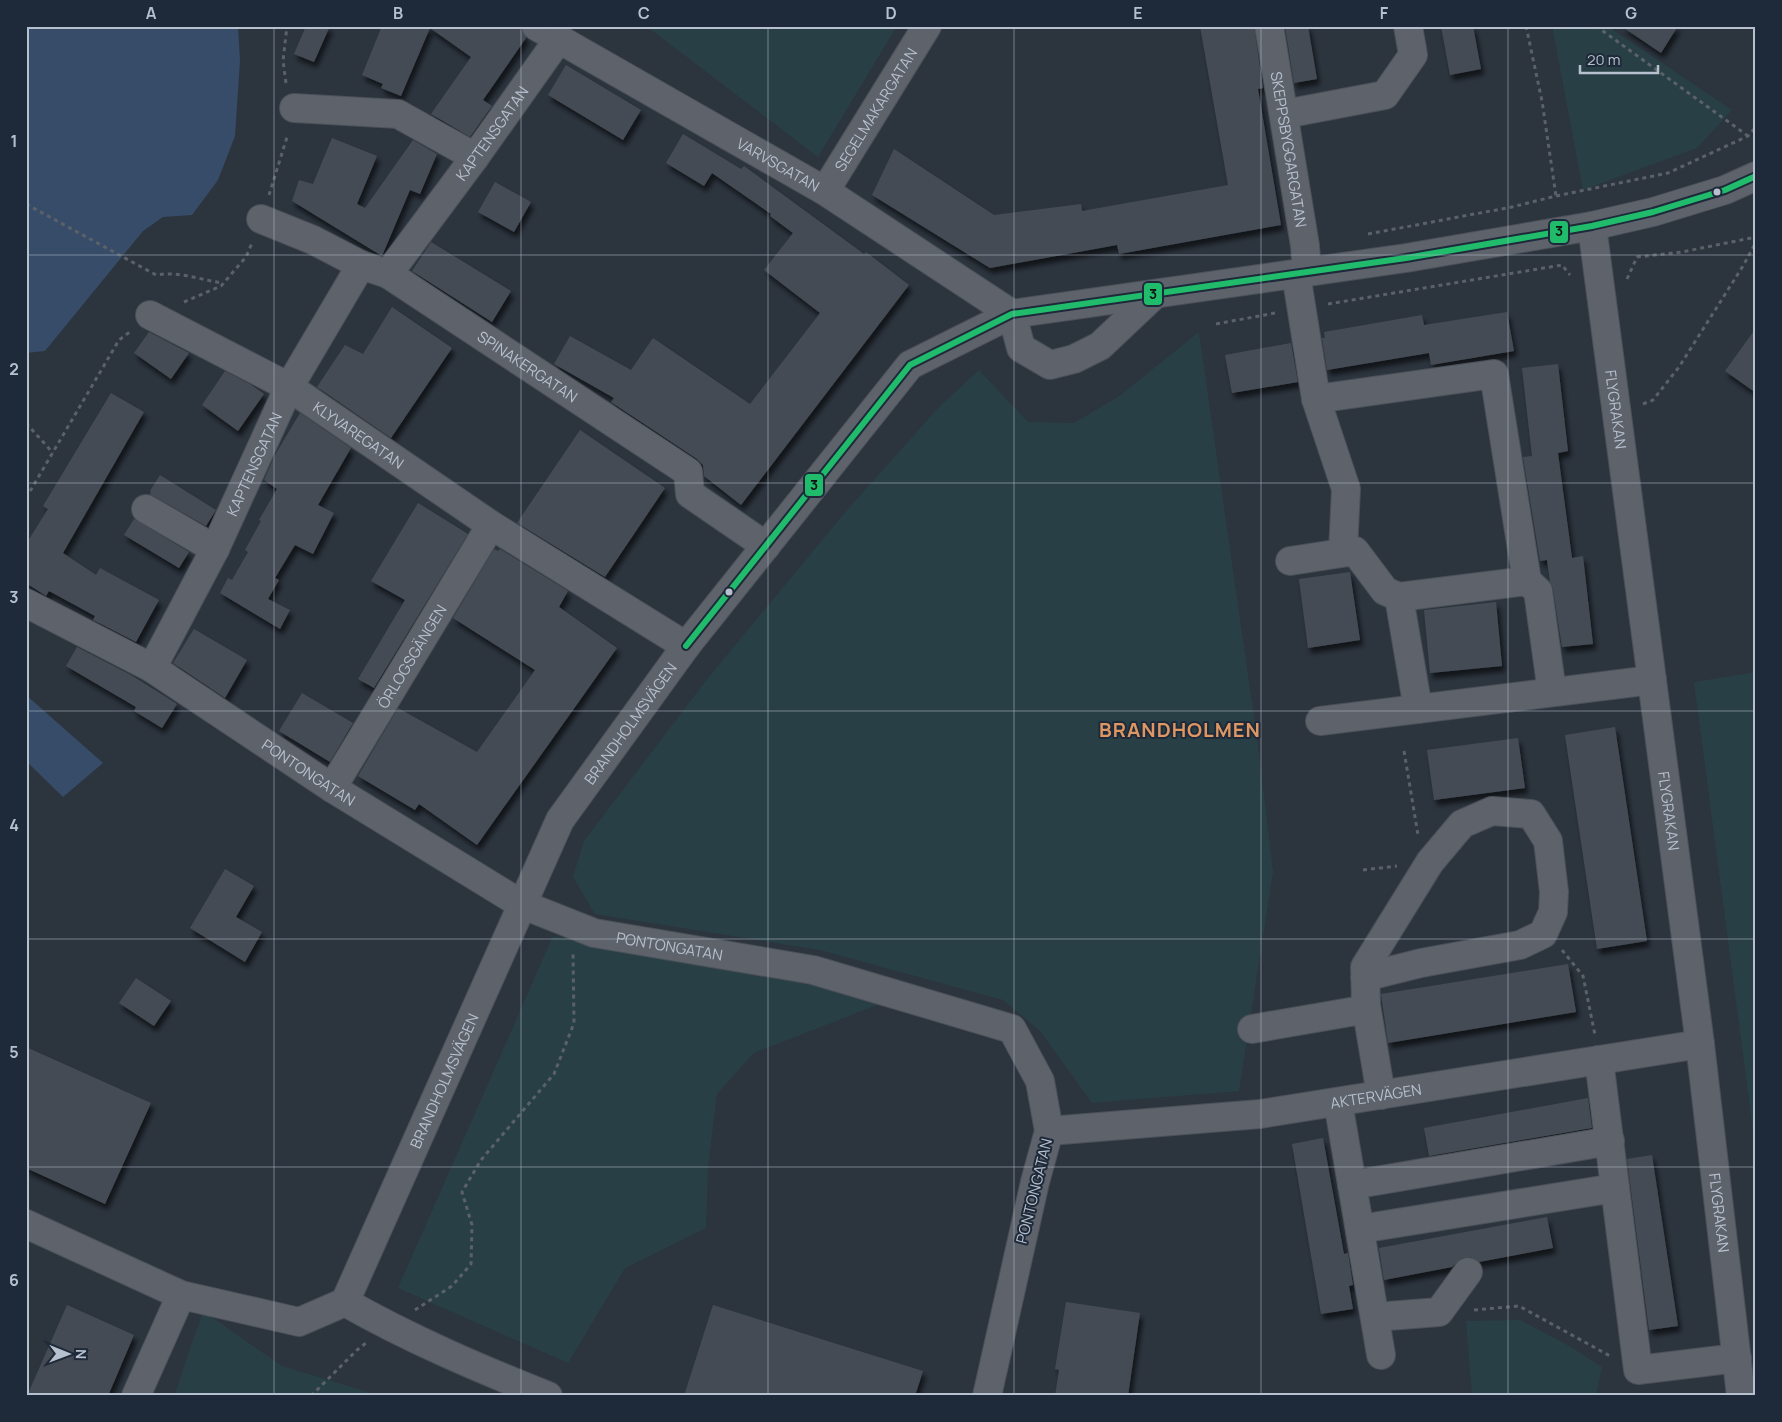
<svg xmlns="http://www.w3.org/2000/svg" width="1782" height="1422" font-family="Manrope,sans-serif">
<defs>
<filter id="shadow"><feDropShadow dx="3" dy="5.5" stdDeviation="2.5" flood-color="#0009"/></filter>
</defs>
<rect width="100%" height="100%" fill="#2c343e"/>
<g fill="#284045">
<polygon points="646,26 897,26 818,157"/>
<polygon points="1552,26 1607,26 1732,110 1697,148 1583,190"/>
<polygon points="1199,332 1258,745 1273,872 1239,1091 1092,1103 1040,1031 1003,1000 820,950 595,914 573,877 584,841 708,678 847,510 939,407 979,370 1028,422 1074,423 1118,397"/>
<polygon points="1756,672 1756,1153 1694,682"/>
<polygon points="553,936 806,982 882,1003 754,1053 717,1094 708,1168 706,1228 625,1268 568,1363 398,1288"/>
<polygon points="203,1311 282,1366 381,1396 174,1396"/>
<polygon points="1520,1320 1571,1347 1602,1367 1596,1396 1472,1396 1466,1321"/>
</g>
<g fill="#374c69">
<polygon points="26,26 238,26 240,61 235,136 218,180 192,215 163,217 143,231 45,351 26,353"/>
<polygon points="26,695 103,763 63,797 26,761"/>
</g>
<g fill="#454c54" filter="url(#shadow)">
<polygon points="306,26 330,26 314,62 294,54"/>
<polygon points="382,26 515,26 522,31 526,38 483,100 492,106 470,137 431,114 471,57 430,28 401,96 381,88 383,84 362,75"/>
<polygon points="1200,26 1254,26 1263,88 1258,89 1281,225 1119,254 1117,245 990,268 872,195 894,149 994,215 1081,204 1082,211 1228,185"/>
<polygon points="1285,26 1308,26 1317,79 1294,83"/>
<polygon points="1441,26 1473,26 1481,69 1450,75"/>
<polygon points="1621,26 1678,26 1661,53"/>
<polygon points="566,65 641,110 623,140 548,95"/>
<polygon points="683,134 741,169 744,166 864,254 866,252 909,285 741,505 704,476 703,465 697,459 611,402 614,398 554,364 570,336 631,370 653,338 750,404 820,313 764,270 793,233 770,216 771,214 712,173 704,186 666,163"/>
<polygon points="332,138 377,156 357,204 365,208 413,140 437,154 420,194 410,190 382,256 292,201 299,180 313,184"/>
<polygon points="495,182 531,202 514,232 478,212"/>
<polygon points="431,242 511,291 492,322 412,271"/>
<polygon points="392,307 452,348 391,438 317,387 345,345 363,354"/>
<polygon points="1507,312 1514,351 1431,365 1429,353 1327,370 1322,338 1325,338 1324,332 1422,315 1424,325"/>
<polygon points="1756,328 1756,393 1725,371"/>
<polygon points="149,332 189,353 171,379 134,353"/>
<polygon points="1291,343 1298,382 1232,393 1225,355"/>
<polygon points="1558,364 1568,451 1558,453 1572,558 1583,556 1593,644 1562,647 1553,589 1550,582 1547,560 1540,561 1523,457 1532,456 1522,368"/>
<polygon points="225,371 250,384 264,394 238,431 202,405"/>
<polygon points="111,393 144,412 63,553 96,575 100,568 159,600 136,642 93,620 95,616 49,591 46,596 26,583 26,544 48,509 43,506"/>
<polygon points="300,413 351,448 318,505 334,513 313,554 295,545 275,578 279,580 268,599 290,610 280,629 220,593 228,578 232,580 248,552 245,550 261,521 259,520 277,489 264,480 275,455"/>
<polygon points="580,430 665,488 605,577 517,523"/>
<polygon points="160,475 216,510 206,526 150,494 151,492 150,491"/>
<polygon points="418,503 468,534 374,688 358,679 405,600 371,581"/>
<polygon points="134,519 189,552 179,568 124,535"/>
<polygon points="494,549 498,551 500,549 568,591 559,607 617,648 477,845 419,804 415,810 358,776 398,708 477,752 535,670 453,618"/>
<polygon points="1350,572 1360,640 1308,648 1299,579"/>
<polygon points="1496,602 1502,666 1430,673 1424,610"/>
<polygon points="194,629 247,660 225,698 173,663"/>
<polygon points="77,647 131,675 177,704 162,728 134,711 136,707 66,666"/>
<polygon points="302,693 353,723 330,762 279,731"/>
<polygon points="1615,727 1647,941 1597,949 1565,735"/>
<polygon points="1518,738 1525,788 1434,800 1427,750"/>
<polygon points="225,869 254,886 236,917 262,932 245,962 190,928"/>
<polygon points="1568,964 1576,1012 1388,1043 1381,994"/>
<polygon points="136,978 171,1001 154,1026 119,1003"/>
<polygon points="26,1047 151,1103 105,1204 26,1168"/>
<polygon points="1588,1098 1592,1128 1429,1156 1424,1128"/>
<polygon points="1323,1138 1344,1254 1348,1253 1353,1285 1349,1286 1353,1309 1321,1314 1292,1144"/>
<polygon points="1652,1155 1678,1326 1649,1330 1627,1159"/>
<polygon points="1547,1217 1553,1248 1479,1262 1470,1257 1462,1258 1452,1267 1384,1280 1379,1248"/>
<polygon points="1066,1302 1140,1313 1128,1396 1055,1396 1059,1370 1055,1369"/>
<polygon points="67,1305 134,1335 108,1396 27,1396"/>
<polygon points="713,1305 923,1371 915,1396 684,1396"/>
</g>
<g fill="none" stroke-linecap="round" stroke-linejoin="round">
<g stroke="#4b5058" stroke-width="30">
<g id="minor">
<path id="s1" d="M536 26 825 191 1012 314 1021 348 1050 365 1074 359 1100 346 1154 295"/>
<path id="s2" d="M1269 26 1305 246 1307 272"/>
<polyline points="294,108 398,114 475,157"/>
<polyline points="1285,114 1385,95 1413,55 1408,26"/>
<path id="s3" d="M825 191 927 26"/>
<path id="s4" d="M261 219 313 240 361 265 388 274 688 472 690 494 766 546"/>
<path id="s5" d="M1592 226 1700 1044 1741 1396"/>
<path id="s6" d="M388 274 475 157 558 40"/>
<polyline points="1296,274 1316,399 1346,489 1343,551"/>
<path id="s7" d="M150 315 289 387 491 525 686 646"/>
<polyline points="146,509 215,549"/>
<polyline points="1290,561 1355,551 1385,591 1399,597 1527,581 1494,374 1316,399"/>
<polyline points="1527,581 1538,591 1552,692"/>
<polyline points="1399,597 1418,709"/>
<path id="s8" d="M26 603 152 668 332 788 521 904 594 933 813 970 1012 1029 1040 1081 1049 1131 1035 1182 987 1396"/>
<path id="s9" d="M152 668 215 549 289 387 361 265"/>
<polyline points="1320,721 1652,680"/>
<path id="s10" d="M332 788 491 525"/>
<polyline points="1365,977 1421,963 1520,945 1543,934 1553,912 1554,892 1548,841 1531,814 1492,811 1462,824 1430,862 1365,967 1366,1005 1381,1095"/>
<polyline points="1252,1029 1362,1010"/>
<polyline points="1599,1060 1638,1370 1737,1358"/>
<polyline points="1338,1102 1381,1355"/>
<path id="s11" d="M1049 1131 1260 1114 1700 1044"/>
<polyline points="1352,1185 1610,1141"/>
<path id="s12" d="M26 1224 181 1295 299 1322 345 1302 560 820 686 646 910 365 1012 314 1406 258 1592 226 1653 212 1725 190 1756 176"/>
<polyline points="1360,1229 1615,1188"/>
<path d="M345 1302C410 1339 478 1368 548 1396"/>
<polyline points="1375,1317 1439,1312 1468,1272"/>
<polyline points="136,1396 181,1295"/>
</g>
</g>
<g stroke="#5b6168" stroke-width="3" stroke-dasharray="4 4" stroke-linecap="butt">
<polyline points="1526,26 1542,101 1556,196"/>
<polyline points="1596,26 1748,136"/>
<polyline points="286,83 283,61 287,26"/>
<polyline points="269,195 288,134"/>
<path d="M26 204 156 275C179 271 201 280 223 283"/>
<polyline points="1368,234 1512,207 1556,196 1668,173 1748,136 1756,127"/>
<polyline points="1627,279 1637,257 1682,252 1756,237"/>
<polyline points="184,302 221,286 246,257 252,243"/>
<polyline points="1328,304 1562,265 1570,275"/>
<polyline points="1216,324 1275,313"/>
<polyline points="1643,404 1653,400 1679,367 1743,266 1756,242"/>
<polyline points="26,423 53,453"/>
<polyline points="26,498 119,340 131,331"/>
<polyline points="1404,751 1418,835"/>
<polyline points="1363,870 1397,866"/>
<polyline points="1562,950 1583,976 1595,1035"/>
<polyline points="415,1310 452,1286 471,1264 472,1225 462,1192 481,1160 554,1074 574,1023 573,953"/>
<polyline points="1474,1310 1519,1306 1610,1356"/>
<polyline points="311,1396 357,1350 366,1343"/>
</g>
<use href="#minor" stroke="#5d626b" stroke-width="28"/>
<g stroke="#1e2a3a" stroke-width="10">
<polyline id="bus-1" points="686,646 910,365 1012,314 1406,258 1592,226 1653,212 1725,190 1756,176"/>
</g>
<use href="#bus-1" stroke="#20bc6c" stroke-width="6"/>
</g>
<path fill="none" stroke="#b7c0ce" stroke-width="1" stroke-opacity="0.55" d="M274 26V1396M521 26V1396M768 26V1396M1014 26V1396M1261 26V1396M1508 26V1396M26 255H1756M26 483H1756M26 711H1756M26 939H1756M26 1167H1756"/>
<g fill="#b7c0ce" stroke="#1e2a3a" stroke-width="2">
<circle cx="1717" cy="192" r="4.5"/>
<circle cx="729" cy="592" r="4.5"/>
</g>
<g text-anchor="middle" dominant-baseline="central" stroke-width="4" stroke-linejoin="round" paint-order="stroke">
<g font-size="15" fill="#b7c0ce" stroke="#1e2a3a">
<text stroke="none"><textPath href="#s3" startOffset="96">SEGELMAKARGATAN</textPath></text>
<text stroke="none"><textPath href="#s6" startOffset="175">KAPTENSGATAN</textPath></text>
<text stroke="none"><textPath href="#s2" startOffset="125">SKEPPSBYGGARGATAN</textPath></text>
<text stroke="none"><textPath href="#s1" startOffset="279">VARVSGATAN</textPath></text>
<text stroke="none"><textPath href="#s4" startOffset="306">SPINAKERGATAN</textPath></text>
<text stroke="none"><textPath href="#s5" startOffset="185">FLYGRAKAN</textPath></text>
<text stroke="none"><textPath href="#s7" startOffset="241">KLYVAREGATAN</textPath></text>
<text stroke="none"><textPath href="#s9" startOffset="228">KAPTENSGATAN</textPath></text>
<text stroke="none"><textPath href="#s10" startOffset="154">ÖRLOGSGÄNGEN</textPath></text>
<text stroke="none"><textPath href="#s12" startOffset="989">BRANDHOLMSVÄGEN</textPath></text>
<text stroke="none"><textPath href="#s8" startOffset="330">PONTONGATAN</textPath></text>
<text stroke="none"><textPath href="#s5" startOffset="590">FLYGRAKAN</textPath></text>
<text stroke="none"><textPath href="#s8" startOffset="735">PONTONGATAN</textPath></text>
<text stroke="none"><textPath href="#s12" startOffset="584">BRANDHOLMSVÄGEN</textPath></text>
<text stroke="none"><textPath href="#s11" startOffset="329">AKTERVÄGEN</textPath></text>
<text transform="translate(1034 1191) rotate(-76)">PONTONGATAN</text>
<text stroke="none"><textPath href="#s5" startOffset="995">FLYGRAKAN</textPath></text>
</g>
<g font-size="20" font-weight="bold" letter-spacing="1" fill="#de9762" stroke="#1e2a3a">
<text x="1180" y="729">BRANDHOLMEN</text>
</g>
</g>
<g stroke="#1e2a3a" stroke-width="2">
<rect x="1549" y="220" width="20" height="24" rx="5" fill="#20bc6c"/>
<rect x="1143" y="282" width="20" height="24" rx="5" fill="#20bc6c"/>
<rect x="804" y="473" width="20" height="24" rx="5" fill="#20bc6c"/>
</g>
<g font-size="14" text-anchor="middle" font-weight="bold" fill="#111">
<text x="1559" y="236">3</text>
<text x="1153" y="299">3</text>
<text x="814" y="490">3</text>
</g>
<rect width="1782" height="1422" fill="none" stroke="#1e2a3a" stroke-width="55"/>
<g transform="translate(68 1354) rotate(91)" stroke="#1e2a3a" stroke-width="4" paint-order="stroke">
<path d="M0-4L9 19L0 12L-9 19Z" fill="#b7c0ce"/>
<text y="-8" font-size="14" font-weight="bold" text-anchor="middle" fill="#b7c0ce">N</text>
</g>
<path d="M1580 65v8h78v-8" fill="none" stroke="#b7c0ce" stroke-width="2.5"/>
<text x="1587" y="65" font-size="15" fill="#b7c0ce" stroke="#1e2a3a" stroke-width="4" paint-order="stroke">20 m</text>
<rect x="28" y="28" width="1726" height="1366" fill="none" stroke="#b7c0ce" stroke-width="2"/>
<g font-size="16" text-anchor="middle" font-weight="bold" fill="#b7c0ce">
<text x="151" y="19">A</text>
<text x="398" y="19">B</text>
<text x="644" y="19">C</text>
<text x="891" y="19">D</text>
<text x="1138" y="19">E</text>
<text x="1384" y="19">F</text>
<text x="1631" y="19">G</text>
<text x="14" y="147">1</text>
<text x="14" y="375">2</text>
<text x="14" y="603">3</text>
<text x="14" y="831">4</text>
<text x="14" y="1058">5</text>
<text x="14" y="1286">6</text>
</g>
</svg>
